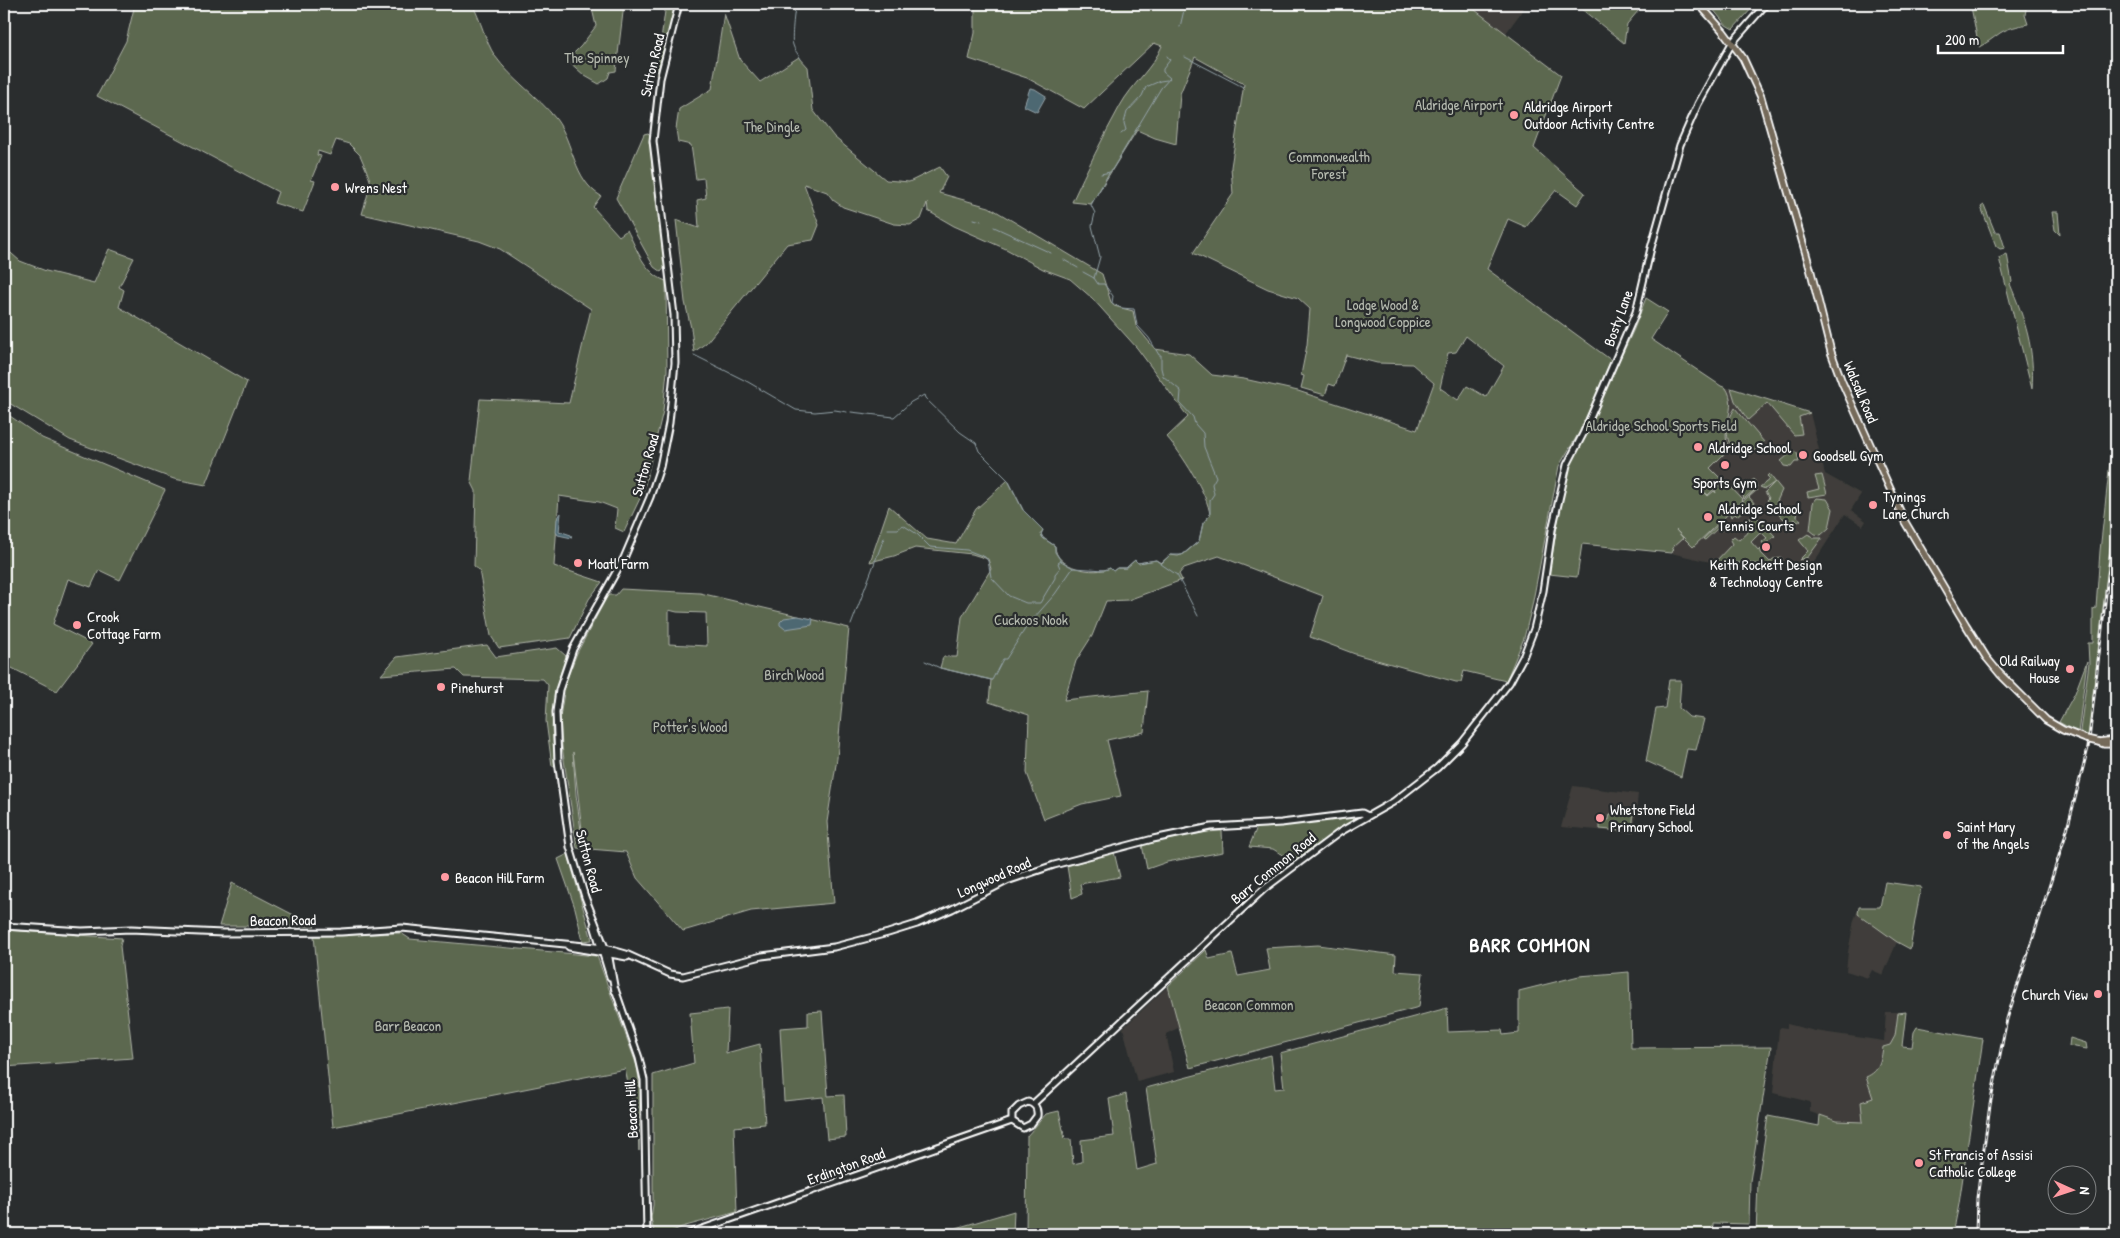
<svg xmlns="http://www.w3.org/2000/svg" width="2120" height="1238" font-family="'Patrick Hand',sans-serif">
<rect width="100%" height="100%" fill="#2a2d2e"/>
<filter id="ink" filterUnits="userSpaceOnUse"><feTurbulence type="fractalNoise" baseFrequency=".02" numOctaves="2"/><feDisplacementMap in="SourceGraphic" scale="10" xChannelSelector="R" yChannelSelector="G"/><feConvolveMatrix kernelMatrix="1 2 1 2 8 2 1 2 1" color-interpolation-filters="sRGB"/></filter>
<g filter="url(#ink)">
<g fill="#3f3e3a">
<polygon points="1467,4 1527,4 1506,33"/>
<polygon points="1646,298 1668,312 1651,339 1721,386 1810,413 1825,474 1861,494 1851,510 1866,521 1863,526 1845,514 1811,567 1787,563 1783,565 1738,564 1705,561 1671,553 1582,544 1577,577 1549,574 1570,466 1634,329"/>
<polygon points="1573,786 1638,794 1634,833 1561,827"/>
<polygon points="1885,882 1921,887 1910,949 1897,942 1883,975 1872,970 1868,978 1846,971 1848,952 1854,920 1859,907 1880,907"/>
<polygon points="1168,986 1180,1027 1166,1034 1174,1072 1137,1082 1123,1028"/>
<polygon points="1886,1012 1906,1012 1902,1046 1912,1047 1914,1032 1917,1027 1983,1039 1959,1204 1953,1234 1874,1123 1837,1121 1810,1112 1810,1102 1773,1093 1779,1029 1781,1027 1787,1028 1787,1024 1815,1031 1884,1041"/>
</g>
<g fill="#5c674f" stroke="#aeb3a7" fill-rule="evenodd">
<path d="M135 4H472C481 20 485 41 495 56 512 80 538 96 556 119 574 143 573 180 601 196L593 207 619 236 627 230C637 249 644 273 666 281L667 371 663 411 643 492 624 532 615 528 617 509 599 502 559 496 554 566 602 582 589 599 570 638 499 648 491 636 479 570 474 566 476 491 471 481 480 399 569 403 591 309 500 249 479 241 362 214 371 183 366 169 360 155 349 144 336 140 330 155 318 151 317 155 321 156 311 180 315 181 303 212 274 203 278 192 97 96 126 41Z"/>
<polygon points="591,4 624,4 616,71 610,72 608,78 599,84 585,76 567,60 581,46 596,26"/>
<polygon points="666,4 676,4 672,26 656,76"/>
<path d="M975 4H1467L1561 75 1534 148 1585 193 1577 205 1556 190 1526 227 1508 219 1487 269 1611 360 1580 431 1559 466 1532 606 1524 638 1506 681 1464 671 1461 682H1456L1355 654 1310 637 1323 596 1219 556 1184 568 1179 574 1182 580 1128 600 1106 601 1092 636 1076 661 1064 700 1148 691 1144 732 1107 740 1121 796 1082 804 1044 819 1027 773 1029 715 989 702 991 680 940 668 943 657H957L962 617 991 569 988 559 972 554 915 548 894 556 870 562 889 506 927 539 956 544 976 509 1008 480 1023 510 1043 530 1041 534 1043 538 1055 546C1055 569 1095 575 1110 568L1113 571 1117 568H1126L1135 560 1138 563 1156 560 1161 563 1170 555 1178 556 1184 554 1199 541 1203 523 1210 515C1208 494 1181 453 1167 437L1188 417 1137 348 1092 298 1070 279 1043 269 1006 249 954 226 928 211 927 203 921 219 910 225 894 224 843 207 833 200 827 192 804 184 819 225 813 240 787 244 706 343 694 352 691 328 685 302 676 220 699 228 697 200 706 198 704 178 696 179 691 145 678 142 676 129 679 109 712 89 724 13 740 60 760 82 799 57 808 67 813 110 834 137 886 180 909 182 940 167 947 177 939 193 989 207 1102 274 1111 302 1114 306 1133 311 1136 326 1155 349 1189 354 1212 375 1244 379 1298 391 1417 430 1434 383 1412 364 1377 363 1346 355 1335 386 1329 384 1325 395 1301 388 1304 376 1301 375 1307 345 1310 309 1298 298 1268 289 1193 253 1233 194 1231 167 1244 84 1195 57 1180 94 1176 144 1155 138 1137 130 1091 204 1072 202C1087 169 1103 137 1120 106 1132 84 1153 68 1162 46L1154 43 1084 109 1027 78 969 59 975 33ZM1466 336 1504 366 1486 397 1467 386 1458 400 1440 388 1448 353 1456 352Z"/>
<polygon points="1575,4 1644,4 1627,24 1624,43"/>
<polygon points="1717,4 1752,4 1754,6 1733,29 1726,25 1712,8"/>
<path d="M1979 4H2027L2025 15 2028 24C2018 26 2008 28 2000 33 1993 38 1987 43 1979 47L1971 7Z"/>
<polygon points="648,133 650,135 652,164 666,266 661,272 654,267 616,198 644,134"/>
<polygon points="1984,205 1995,232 2000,232 2005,248 2000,249 1996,246 1981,207"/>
<polygon points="2052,212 2058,212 2060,235 2055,230"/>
<polygon points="4,247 20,261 46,271 94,283 109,249 134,258 119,287 124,290 119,307 247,382 206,485 174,479 70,440 4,400"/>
<path d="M2007 254 2012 282 2010 284C2025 320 2035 349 2032 389L1999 258Z"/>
<path d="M1646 298 1668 312 1651 339 1721 386 1726 388C1739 408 1719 427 1729 449L1710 468 1723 481 1708 495 1697 485 1708 496 1714 491 1716 493 1715 490 1725 481 1743 500 1693 547 1676 530 1683 538 1674 546 1671 553 1582 544 1577 577 1549 574 1562 497 1570 466 1634 329Z"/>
<polygon points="1731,388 1810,413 1799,417 1802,434 1794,435 1767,403 1748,420 1735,401"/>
<path d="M1735 408 1764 442 1749 455 1736 453C1723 439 1726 423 1735 408Z"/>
<polygon points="2116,408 2116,496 2088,737 2083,735 2080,731 2089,663 2088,643 2093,643 2093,609 2096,608 2100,551"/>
<polygon points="4,412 42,438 165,490 120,580 99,570 91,587 68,579 53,624 92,644 57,691 4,664"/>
<polygon points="1793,451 1797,453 1799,462 1795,462 1791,467 1784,466 1781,461"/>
<polygon points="1769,474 1782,490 1774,508 1767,500 1769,498 1765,492 1775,482 1765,489 1760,487 1770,479 1767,476"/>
<polygon points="1822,475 1827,494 1808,497 1807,492 1819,489 1815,476"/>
<polygon points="1754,479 1757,487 1744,499 1740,487 1744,488"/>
<polygon points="1755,490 1757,490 1749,497 1755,504 1748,510 1746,508 1737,516 1735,514 1731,517 1730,514"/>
<polygon points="1817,498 1827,499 1833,509 1829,528 1821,535 1815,534 1810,530 1813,503"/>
<polygon points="1781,507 1791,509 1798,507 1797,517 1801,520 1798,522 1795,519 1788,523 1775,510"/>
<polygon points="1754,514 1747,523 1748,524 1756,516 1775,536 1764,545 1762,542 1767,538 1761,532 1751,542 1759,551 1761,549 1761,553 1770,562 1773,559 1782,558 1783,565 1715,562 1732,544 1730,540 1734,536 1739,540 1752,528 1751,527 1749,528 1742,521 1745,522"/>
<polygon points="1722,521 1726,526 1721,531 1718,528 1705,540 1703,539"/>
<polygon points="1808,534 1814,538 1822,538 1808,557 1799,560 1808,551 1799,540"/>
<path d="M621 589 700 593 849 628 837 758 827 822 834 903 751 911 683 931 637 878 626 852 577 848 562 746 560 717 566 681 577 653 608 595H616ZM669 610 677 612 706 613 707 646 669 644ZM573 752 582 830H581L576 795Z"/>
<polygon points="487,645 496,657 557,648 566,656 555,691 552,728 555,766 552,766 546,721 548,685 543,679 464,677 456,669 381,675 397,657"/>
<polygon points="2087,661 2078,733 2059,722 2075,693"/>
<polygon points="1669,680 1681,680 1679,708 1689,717 1704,719 1696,750 1687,749 1681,777 1646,761 1656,709 1665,708"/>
<polygon points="1634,810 1632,832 1600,829 1600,819 1609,820 1610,814 1626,814 1627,811"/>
<polygon points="1355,817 1355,820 1292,861 1273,849 1249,847 1257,827 1282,826"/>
<polygon points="1222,831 1223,852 1167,862 1147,869 1142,845 1206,832"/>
<polygon points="1114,852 1120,877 1080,884 1082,894 1072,898 1067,866"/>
<polygon points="568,854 592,940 583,941 575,908 558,859"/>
<polygon points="1885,882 1921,887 1910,949 1897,942 1858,914 1859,907 1880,907"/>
<polygon points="232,883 315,926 219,926"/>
<polygon points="4,930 122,938 120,946 133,1058 4,1067"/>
<polygon points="401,933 410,939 597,956 637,1066 640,1087 639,1151 638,1127 625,1069 333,1127 314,936"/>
<polygon points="1318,945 1396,955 1395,971 1423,973 1419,1007 1190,1068 1168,986 1206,950 1209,959 1232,954 1238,976 1270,970 1266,948"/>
<polygon points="1629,972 1631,1048 1771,1047 1750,1181 1749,1224 1713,1223 1713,1234 1026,1234 1027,1136 1046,1114 1059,1111 1065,1139 1071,1139 1073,1164 1082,1162 1081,1140 1114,1136 1109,1099 1126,1094 1137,1170 1157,1164 1146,1088 1271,1055 1275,1089 1284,1088 1280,1053 1447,1008 1448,1032 1502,1030 1503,1035 1519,1033 1519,991 1579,976"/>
<polygon points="728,1009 726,1053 760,1044 765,1124 734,1127 737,1212 682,1227 666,1234 654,1233 651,1218 653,1205 653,1075 694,1063 690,1013"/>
<polygon points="822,1011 828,1096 844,1095 846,1137 827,1139 823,1097 784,1101 780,1028 808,1026 808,1012"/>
<path d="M1906 1012 1902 1046 1912 1047 1914 1032 1917 1027 1983 1039 1959 1204 1953 1234H1756L1758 1183 1768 1116 1819 1126 1820 1115 1837 1121 1863 1122 1861 1102 1873 1098 1866 1077C1880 1071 1881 1061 1883 1047L1890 1045 1895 1036 1898 1013Z"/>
<polygon points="2070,1038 2086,1043 2087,1049 2069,1046"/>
<polygon points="1014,1211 1013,1234 936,1234"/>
</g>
<g fill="#4e6772" stroke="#95a4aa">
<polygon points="1030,88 1035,89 1046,96 1037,112 1024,106"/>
<polygon points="561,513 559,531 571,535 572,538 558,535 556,532 557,519"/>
<polygon points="798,616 813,619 812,625 785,629 780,625 780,622 784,618"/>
</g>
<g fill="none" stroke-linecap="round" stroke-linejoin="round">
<g stroke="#95a4aa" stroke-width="1">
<path d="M796 4C794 9 791 41 793 45 794 50 799 55 801 59"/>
<polyline points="1180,27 1184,10"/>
<polyline points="4,46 9,51"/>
<polyline points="1185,57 1243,87"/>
<polyline points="1121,134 1126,130 1124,123 1127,112 1142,96 1146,87 1160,81 1167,80"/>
<polyline points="1101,174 1110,172 1113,168 1161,88 1170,78 1163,72 1163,69 1170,60 1167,56"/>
<polyline points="974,219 981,221"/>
<polyline points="994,227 1051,253"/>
<polyline points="1064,260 1078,268"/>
<polyline points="1094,278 1100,257 1092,226 1095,213 1091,205 1109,173"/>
<polyline points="694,355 748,382 796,410 815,412 835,410 847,412"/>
<polyline points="851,412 894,417 911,402 924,395 925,398 960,432 976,443 979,451 1008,480 1023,510 1043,530 1041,534 1043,538 1055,546 1055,552 1061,561"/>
<polyline points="888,529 898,529 903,525 917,534 930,547 967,550 985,557 988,561 991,577 1009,596 1026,603 1040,603 1055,578 1055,574 1060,568 1058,563 1061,561 1073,568 1105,570 1110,568 1113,571 1117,568 1126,568 1135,560 1138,563 1156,560 1161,564 1170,555 1182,555 1199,541 1203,523 1210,515 1210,500 1214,494 1212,484 1216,477 1204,447 1203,433 1195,424 1193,417 1180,403 1181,391 1163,376 1161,368 1161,355 1159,355 1149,338 1137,325 1134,309 1121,308 1112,303 1113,296 1104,284 1098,284 1094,278 1083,272"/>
<polyline points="1161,564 1177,575 1198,616"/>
<polyline points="851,625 884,538"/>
<polyline points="925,661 940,668 992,680 1003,659 1006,659 1027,626 1055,594 1073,568"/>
</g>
<g stroke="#fff" stroke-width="9">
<g id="secondary">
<polyline points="594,925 610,977"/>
<polyline points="4,926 82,931 131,929 223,933 341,932 402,928 605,948 626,954 670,974 683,976 762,956 834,947 888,933 917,924 952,909 1007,881 1054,865 1153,839 1211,827 1281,823 1362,813 1366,815"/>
<polyline points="569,947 627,957"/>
<polyline points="615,989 639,1058 644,1080 647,1234"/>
<polyline points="615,991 609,958 585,897 570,847 558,761 556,712 559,690 573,649 624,558 650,497 660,467 669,423 675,363 674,315 653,141 660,79 679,4"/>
<path d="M1028 1102C1035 1104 1038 1108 1037 1116L1031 1124 1023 1128 1012 1121V1113L1019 1106Z"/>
<polyline points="1033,1104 1264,889 1340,832 1393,802 1437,768 1462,743 1509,683 1524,655 1534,629 1543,591 1552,530 1567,465 1583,434 1636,312 1651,248 1680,145 1698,104 1732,43 1766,4"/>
<polyline points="688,1234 1012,1121"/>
</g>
</g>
<g stroke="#fff" stroke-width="9">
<g id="primary">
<polyline points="1699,4 1723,31 1743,58 1761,97 1810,268 1831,352 1842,382 1905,522 1966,625 1986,657 2000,674 2046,720 2063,730 2086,739"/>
<polyline points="2099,742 2104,744 2116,744"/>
<polyline points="2099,742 2116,740"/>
</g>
</g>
<use href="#secondary" stroke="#2a2d2e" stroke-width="5"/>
<use href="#primary" stroke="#746a5a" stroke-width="5.5"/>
<g stroke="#fff" stroke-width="3">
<polyline id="rail" points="1976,1234 1977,1198 1990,1105 2007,1019 2065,837 2088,748 2116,508"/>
</g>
<use href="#rail" stroke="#2a2d2e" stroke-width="1" stroke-dasharray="4" stroke-linecap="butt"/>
<g stroke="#fff" stroke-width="9" stroke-linecap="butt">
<polyline id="primary-bridge" points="2086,739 2099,742"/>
</g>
<use href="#primary-bridge" stroke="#746a5a" stroke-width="5.5"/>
</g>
</g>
<g fill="#ff9aa2" stroke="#2a2d2e" stroke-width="2">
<circle cx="1514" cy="115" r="5"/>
<circle cx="335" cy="187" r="5"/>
<circle cx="1698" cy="447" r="5"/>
<circle cx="1803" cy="455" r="5"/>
<circle cx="1725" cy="465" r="5"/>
<circle cx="1873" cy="505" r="5"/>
<circle cx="1708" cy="517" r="5"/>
<circle cx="1766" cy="547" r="5"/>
<circle cx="578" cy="563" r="5"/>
<circle cx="77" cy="625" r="5"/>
<circle cx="2070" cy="669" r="5"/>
<circle cx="441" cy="687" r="5"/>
<circle cx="1600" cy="818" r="5"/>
<circle cx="1947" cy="835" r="5"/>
<circle cx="445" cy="877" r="5"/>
<circle cx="2098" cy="994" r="5"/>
<circle cx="1919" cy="1163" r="5"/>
</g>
<g text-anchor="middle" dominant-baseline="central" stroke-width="4.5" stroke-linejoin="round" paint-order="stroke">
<g font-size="15" fill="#b6bbb0" stroke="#2a2d2e">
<text x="597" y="57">The Spinney</text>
<text x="1459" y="104">Aldridge Airport</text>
<text x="772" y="126">The Dingle</text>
<text x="1329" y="156">Commonwealth<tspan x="1329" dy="17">Forest</tspan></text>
<text x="1383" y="304">Lodge Wood &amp;<tspan x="1383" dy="17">Longwood Coppice</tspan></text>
<text x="1661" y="425">Aldridge School Sports Field</text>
<text x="1031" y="619">Cuckoos Nook</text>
<text x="794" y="674">Birch Wood</text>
<text x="690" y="726">Potter's Wood</text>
<text x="1249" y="1004">Beacon Common</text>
<text x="408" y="1025">Barr Beacon</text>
</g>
<g font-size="15" fill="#fff" stroke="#2a2d2e">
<text transform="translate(652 65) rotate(-77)">Sutton Road</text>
<text transform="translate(1618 318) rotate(-70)">Bosty Lane</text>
<text transform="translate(1861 392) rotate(67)">Walsall Road</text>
<text transform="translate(645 465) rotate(-74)">Sutton Road</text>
<text transform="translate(589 861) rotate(75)">Sutton Road</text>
<text transform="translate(1273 868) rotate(-39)">Barr Common Road</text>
<text transform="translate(994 877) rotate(-24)">Longwood Road</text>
<text transform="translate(283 920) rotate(-1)">Beacon Road</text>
<text transform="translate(631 1109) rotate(-93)">Beacon Hill</text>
<text transform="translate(846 1166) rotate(-20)">Erdington Road</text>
</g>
<g font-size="15" fill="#fff" stroke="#2a2d2e" text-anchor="start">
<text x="1524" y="106">Aldridge Airport<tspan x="1524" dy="17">Outdoor Activity Centre</tspan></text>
<text x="345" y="187">Wrens Nest</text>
<text x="1708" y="447">Aldridge School</text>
<text x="1813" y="455">Goodsell Gym</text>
<text x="1725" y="482" text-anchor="middle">Sports Gym</text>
<text x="1883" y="496">Tynings<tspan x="1883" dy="17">Lane Church</tspan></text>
<text x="1718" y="508">Aldridge School<tspan x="1718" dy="17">Tennis Courts</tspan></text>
<text x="588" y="563">Moatl Farm</text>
<text x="1766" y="564" text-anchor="middle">Keith Rockett Design<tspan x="1766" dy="17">&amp; Technology Centre</tspan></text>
<text x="87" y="616">Crook<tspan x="87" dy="17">Cottage Farm</tspan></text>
<text x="2060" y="660" text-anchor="end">Old Railway<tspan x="2060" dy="17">House</tspan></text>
<text x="451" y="687">Pinehurst</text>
<text x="1610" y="809">Whetstone Field<tspan x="1610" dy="17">Primary School</tspan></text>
<text x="1957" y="826">Saint Mary<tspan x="1957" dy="17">of the Angels</tspan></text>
<text x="455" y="877">Beacon Hill Farm</text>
<text x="2088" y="994" text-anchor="end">Church View</text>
<text x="1929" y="1154">St Francis of Assisi<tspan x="1929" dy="17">Catholic College</tspan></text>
</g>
<g font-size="20" font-weight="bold" letter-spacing="1" fill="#fff" stroke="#2a2d2e">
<text x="1530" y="944">BARR COMMON</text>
</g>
</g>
<rect width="2120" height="1238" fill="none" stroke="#2a2d2e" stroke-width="20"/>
<rect x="10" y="10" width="2100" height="1218" fill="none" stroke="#fff" stroke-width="2" filter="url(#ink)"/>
<g transform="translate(2072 1190) rotate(93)"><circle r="24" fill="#2a2d2e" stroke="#7f8182"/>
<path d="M0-4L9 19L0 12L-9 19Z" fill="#ff9aa2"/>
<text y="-8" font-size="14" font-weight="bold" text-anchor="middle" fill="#ffffff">N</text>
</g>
<path d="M1938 45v8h125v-8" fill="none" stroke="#ffffff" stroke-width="2.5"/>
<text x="1945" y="45" font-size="15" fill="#ffffff" stroke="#2a2d2e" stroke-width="4" paint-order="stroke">200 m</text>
</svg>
